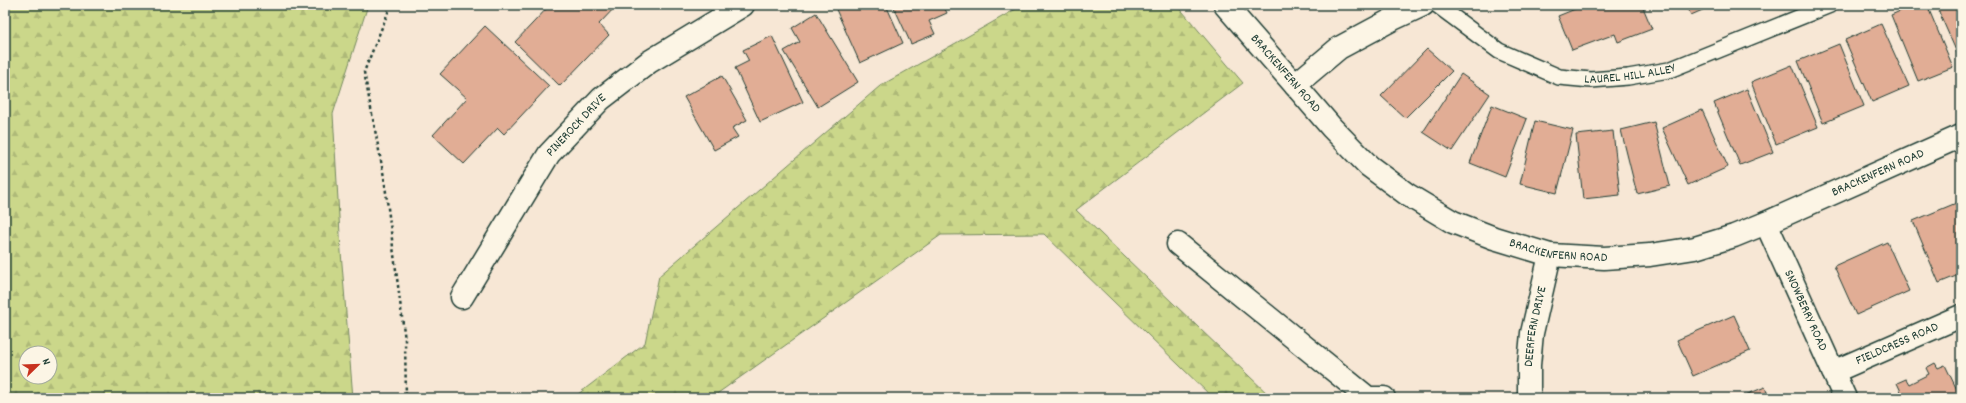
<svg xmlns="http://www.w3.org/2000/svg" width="1966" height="403" font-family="Dekko,sans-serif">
<defs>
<pattern id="forest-firs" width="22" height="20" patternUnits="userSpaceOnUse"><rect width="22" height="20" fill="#cbd78a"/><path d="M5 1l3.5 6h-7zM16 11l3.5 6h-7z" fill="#aeb978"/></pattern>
</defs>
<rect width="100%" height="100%" fill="#f7e7d5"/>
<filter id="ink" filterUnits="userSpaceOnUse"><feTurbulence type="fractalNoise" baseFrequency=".025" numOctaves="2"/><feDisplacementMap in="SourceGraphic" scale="8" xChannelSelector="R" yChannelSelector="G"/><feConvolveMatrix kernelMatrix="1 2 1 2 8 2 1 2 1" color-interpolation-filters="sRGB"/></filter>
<g filter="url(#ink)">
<g fill="url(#forest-firs)" stroke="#758a5f" fill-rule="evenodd">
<path d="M5 5H368L333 114 341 252 353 398H5ZM26 353H50V377H26Z"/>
<polygon points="1023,5 1177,5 1243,83 1076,210 1272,398 1213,398 1044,234 941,235 711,398 573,398 645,343 659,276 880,86"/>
</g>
<g fill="#e1ad95" stroke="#1f3d34">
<polygon points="550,5 617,5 599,24 609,35 560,86 515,42"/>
<polygon points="834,5 886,5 903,43 860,63"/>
<polygon points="893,5 943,5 947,13 929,21 935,34 911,44"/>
<polygon points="1585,5 1642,5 1652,29 1618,42 1615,34 1572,50 1558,16"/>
<polygon points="1686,5 1714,5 1691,15"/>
<polygon points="1914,5 1927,5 1953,67 1918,81 1891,15"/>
<polygon points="1936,5 1961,5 1961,62"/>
<polygon points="816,13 858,82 818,107 784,51 800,42 792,28"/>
<polygon points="1881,24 1909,86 1872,102 1845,40"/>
<polygon points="485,26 549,86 504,134 498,128 464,164 433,135 467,98 440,74"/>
<polygon points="772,36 803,102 760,122 735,68 749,61 743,50"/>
<polygon points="1839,44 1864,106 1823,123 1798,61"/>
<polygon points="1427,49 1452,71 1405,118 1381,96"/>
<polygon points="1792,65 1818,127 1776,144 1751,82"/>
<polygon points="1461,74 1490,94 1452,151 1423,132"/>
<polygon points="722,76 747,120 732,128 738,137 714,150 684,97"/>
<polygon points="1747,89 1773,152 1740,165 1714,103"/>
<polygon points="1492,105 1527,119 1505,177 1470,163"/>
<polygon points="1702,110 1728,167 1688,185 1662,128"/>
<polygon points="1535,121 1573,130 1557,193 1520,184"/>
<polygon points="1654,122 1670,186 1637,194 1621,130"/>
<polygon points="1613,131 1620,195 1583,199 1576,135"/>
<polygon points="1961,201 1961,274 1939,283 1913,221"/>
<polygon points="1887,242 1909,291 1856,315 1834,266"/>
<polygon points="1734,315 1750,351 1693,376 1677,340"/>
<polygon points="1935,363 1938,368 1945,365 1961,398 1904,398 1897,383 1906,379 1909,384 1929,374 1926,368"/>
<polygon points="1765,387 1769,398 1738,398"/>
</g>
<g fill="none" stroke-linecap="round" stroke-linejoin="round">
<g stroke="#1f3d34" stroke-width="18">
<g id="lane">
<path id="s1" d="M1437 5 1499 51 1559 77 1591 80 1628 77 1669 70 1830 5"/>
</g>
</g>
<g stroke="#1f3d34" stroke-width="25">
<g id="street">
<polyline points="1225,5 1295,85 1339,48 1393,19 1423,5"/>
<path id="s2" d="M1766 223 1845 398"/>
<polyline points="1178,244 1368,398 1384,398"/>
<path id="s3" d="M462 297 549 154 601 99 649 62 743 5"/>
<path id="s4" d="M1833 372 1961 316"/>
<path id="s5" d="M1529 398V365L1532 333 1550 255"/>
</g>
</g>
<g stroke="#1f3d34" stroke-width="25">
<g id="secondary">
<path id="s6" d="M1295 85 1332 128 1369 166 1408 195 1453 222 1494 238 1550 255 1604 258 1650 255 1695 248 1734 236 1766 223 1961 136"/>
</g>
</g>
<polyline stroke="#1f3d34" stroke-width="2.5" stroke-dasharray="3 3" stroke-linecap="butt" points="391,5 364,72 384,177 405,340 406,398"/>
<use href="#lane" stroke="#fcf5e5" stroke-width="15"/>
<use href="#street" stroke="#fcf5e5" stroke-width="22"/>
<use href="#secondary" stroke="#fcf5e5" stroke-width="22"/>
</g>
</g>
<g text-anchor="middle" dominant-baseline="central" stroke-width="4" stroke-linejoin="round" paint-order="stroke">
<g font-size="13" fill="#1f3d34" stroke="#fcf5e5">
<text stroke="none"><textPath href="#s1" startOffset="214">LAUREL HILL ALLEY</textPath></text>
<text transform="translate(1285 74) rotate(49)">BRACKENFERN ROAD</text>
<text stroke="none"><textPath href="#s3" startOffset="207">PINEROCK DRIVE</textPath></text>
<text stroke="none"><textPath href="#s6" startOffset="657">BRACKENFERN ROAD</textPath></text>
<text stroke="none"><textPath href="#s6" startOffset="321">BRACKENFERN ROAD</textPath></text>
<text stroke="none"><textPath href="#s2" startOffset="96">SNOWBERRY ROAD</textPath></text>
<text stroke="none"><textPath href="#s5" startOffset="72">DEERFERN DRIVE</textPath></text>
<text stroke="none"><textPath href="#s4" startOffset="70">FIELDCRESS ROAD</textPath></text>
</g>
</g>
<rect width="1966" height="403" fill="none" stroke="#fcf5e5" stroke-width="20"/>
<rect x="10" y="10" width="1946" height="383" fill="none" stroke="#1f3d34" stroke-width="1.5" filter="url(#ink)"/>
<g transform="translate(38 365) rotate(67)"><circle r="19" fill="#fcf5e5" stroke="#a4ab9e"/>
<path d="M0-3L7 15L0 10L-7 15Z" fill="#c8321e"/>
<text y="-6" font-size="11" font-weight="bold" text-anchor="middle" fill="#1f3d34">N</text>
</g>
</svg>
